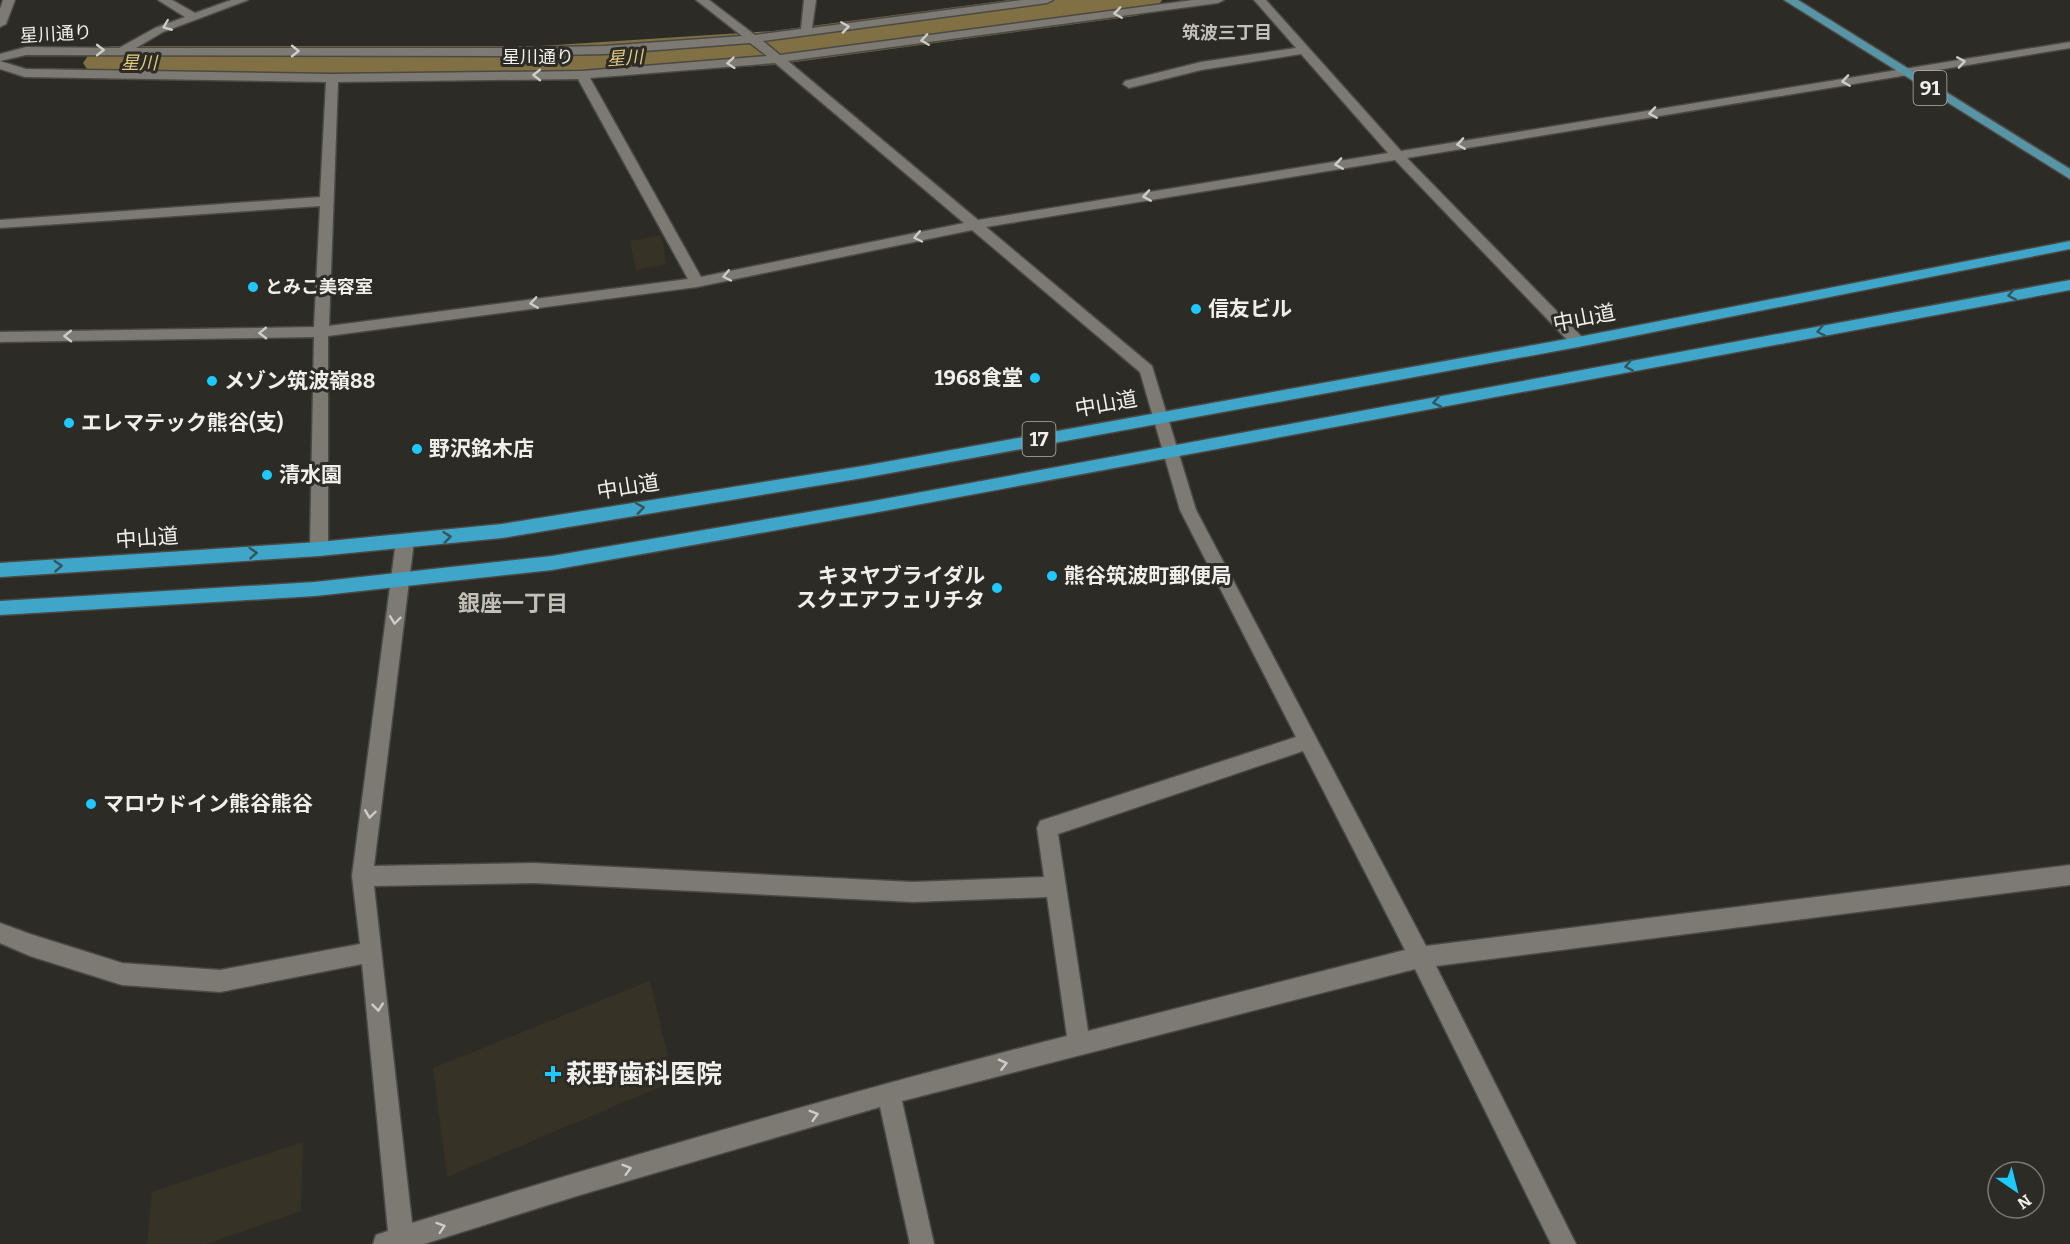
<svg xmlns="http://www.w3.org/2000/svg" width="2070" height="1244" font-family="Bitter,'Noto Sans JP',serif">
<rect width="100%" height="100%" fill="#2d2b25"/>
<g fill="#363226">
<polygon points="661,235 666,264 636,270 630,241"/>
<polygon points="650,981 674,1081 447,1177 433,1068"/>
<polygon points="303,1142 301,1211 206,1244 147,1244 152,1192"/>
</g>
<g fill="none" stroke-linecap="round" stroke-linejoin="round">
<polygon fill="#807043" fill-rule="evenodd" points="1009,0 1162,0 1154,12 1135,16 773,65 540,80 112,80 91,75 83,63 91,51 112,46 540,46 773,31"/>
<g stroke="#4b4943" stroke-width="3">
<g id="minor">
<polygon points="3,0 15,0 6,24 0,27 0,9"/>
<path d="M158 0H172L195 13 231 0H248L163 32 136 48H510L604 46 742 36 696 0H709L755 35 801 29 804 0H816L812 28 1022 0H1053L1047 3 763 41 780 55 1193 0H1224L1218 3 788 61 978 220 1388 153 1301 54 1201 70 1129 88 1123 84 1125 81 1201 62 1296 48 1254 0H1266L1401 151 2070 42V48L1407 158 1583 338 1585 342 1578 347 1573 346 1395 160 986 227 1152 366 1196 510 1426 946 2070 865V885L1436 966 1576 1244H1551L1415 969 902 1101 934 1244H910L880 1107 580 1195 424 1244H373L376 1235 388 1231 362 964 220 992 122 985 30 956 0 943V923L30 934 122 963 220 970 360 944 352 876 396 541 399 536 405 534 411 536 414 541 374 866 534 863 913 882 1044 877 1037 828 1040 821 1296 737 1180 510 1140 372 972 230 697 287 328 336V549L325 554 319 556 313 554 310 549 314 337 0 342V332L314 327 320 206 0 228V220L320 197 326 82 25 77 0 69V54L26 47 119 48 155 28 185 17ZM750 43 767 56 582 71 332 74 26 69 0 61 26 55 510 56 604 54ZM775 63 964 223 701 277 590 78ZM578 79 688 279 329 326 338 82ZM1303 751 1405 950 1088 1031 1058 834ZM534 883 913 902 1047 897 1067 1036C847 1092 629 1156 412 1223L374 886Z"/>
</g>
</g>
<g stroke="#4b4943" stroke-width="3">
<polygon id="major" points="1784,0 1798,0 2070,169 2070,179"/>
</g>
<g stroke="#4b4943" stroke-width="3">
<g id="highway">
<polygon points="2070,241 2070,249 1578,347 863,478 502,538 319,556 0,577 0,563 319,542 502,524 863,466 1578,337"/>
<polygon points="2070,280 2070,290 873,513 552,570 315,596 0,615 0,601 315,582 552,556 873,501"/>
</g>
</g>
<use href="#minor" fill="#7c7a72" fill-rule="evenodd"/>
<use href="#major" fill="#5794a6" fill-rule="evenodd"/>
<use href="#highway" fill="#3fa5c9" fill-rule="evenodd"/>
</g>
<defs><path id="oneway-chevron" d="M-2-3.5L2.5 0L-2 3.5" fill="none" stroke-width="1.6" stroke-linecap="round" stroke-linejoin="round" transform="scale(1.5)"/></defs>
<g stroke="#ceccc7">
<use href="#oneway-chevron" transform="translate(1118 13) rotate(172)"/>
<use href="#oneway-chevron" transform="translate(167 26) rotate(158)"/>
<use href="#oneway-chevron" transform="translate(845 27) rotate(-8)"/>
<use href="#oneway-chevron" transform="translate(925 40) rotate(172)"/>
<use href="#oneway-chevron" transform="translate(100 50)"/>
<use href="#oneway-chevron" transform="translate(295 51)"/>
<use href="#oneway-chevron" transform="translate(1961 62) rotate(-9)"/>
<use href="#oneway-chevron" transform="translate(731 63) rotate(175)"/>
<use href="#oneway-chevron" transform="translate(537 75) rotate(-180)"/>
<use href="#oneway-chevron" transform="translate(1846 81) rotate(171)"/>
<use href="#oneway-chevron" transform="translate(1653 113) rotate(171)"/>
<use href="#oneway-chevron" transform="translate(1461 144) rotate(171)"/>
<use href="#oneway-chevron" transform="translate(1339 164) rotate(171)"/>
<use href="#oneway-chevron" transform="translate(1147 196) rotate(171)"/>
<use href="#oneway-chevron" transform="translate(918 237) rotate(168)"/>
<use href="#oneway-chevron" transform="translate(727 276) rotate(168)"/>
<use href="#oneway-chevron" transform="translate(534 303) rotate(172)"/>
<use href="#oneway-chevron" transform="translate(263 333) rotate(179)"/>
<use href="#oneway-chevron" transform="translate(68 336) rotate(179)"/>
<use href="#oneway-chevron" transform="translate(395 620) rotate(97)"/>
<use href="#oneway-chevron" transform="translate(370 814) rotate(98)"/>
<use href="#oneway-chevron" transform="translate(378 1007) rotate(84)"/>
<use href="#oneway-chevron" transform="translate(1003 1064) rotate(-14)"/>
<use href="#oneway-chevron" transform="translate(814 1115) rotate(-16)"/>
<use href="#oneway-chevron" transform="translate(627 1169) rotate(-16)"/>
<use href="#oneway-chevron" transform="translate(441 1227) rotate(-18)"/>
</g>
<g stroke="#33565e">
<use href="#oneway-chevron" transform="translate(2012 295) rotate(169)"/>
<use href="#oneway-chevron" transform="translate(1821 331) rotate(169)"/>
<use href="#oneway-chevron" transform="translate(1629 366) rotate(169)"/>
<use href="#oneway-chevron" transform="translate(1437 402) rotate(169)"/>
<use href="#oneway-chevron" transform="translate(640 508) rotate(-9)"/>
<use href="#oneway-chevron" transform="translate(447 537) rotate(-6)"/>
<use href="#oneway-chevron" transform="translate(253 553) rotate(-4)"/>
<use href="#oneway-chevron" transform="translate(58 566) rotate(-4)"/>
</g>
<g fill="#1ec9fd" stroke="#2d2b25" stroke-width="2">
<circle cx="253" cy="287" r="6"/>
<circle cx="1196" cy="309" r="6"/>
<circle cx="1035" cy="378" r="6"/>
<circle cx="212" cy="381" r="6"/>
<circle cx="69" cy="423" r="6"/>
<circle cx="417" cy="449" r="6"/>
<circle cx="267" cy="475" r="6"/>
<circle cx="1052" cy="576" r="6"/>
<circle cx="997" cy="588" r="6"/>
<circle cx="91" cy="804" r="6"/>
<path d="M550 1065h6v6h6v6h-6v6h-6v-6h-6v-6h6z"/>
</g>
<g text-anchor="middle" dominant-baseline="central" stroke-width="6" stroke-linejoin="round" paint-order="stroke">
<g font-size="18" font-weight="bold" fill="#c3c0b8" stroke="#2d2b25">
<text x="1227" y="33">筑波三丁目</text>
</g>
<g font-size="18" fill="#f1efeb" stroke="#2d2b25">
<text transform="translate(56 34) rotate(-3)">星川通り</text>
<text x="538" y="57">星川通り</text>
</g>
<g font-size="18" font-style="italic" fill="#e3ca81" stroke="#2d2b25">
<text transform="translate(625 58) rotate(-4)">星川</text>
<text x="139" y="63">星川</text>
</g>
<g font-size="18" font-weight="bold" fill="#f1efeb" stroke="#2d2b25" text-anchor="start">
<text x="265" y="287">とみこ美容室</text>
</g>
<g fill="#2d2b25" stroke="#b6b4b0" stroke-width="1.5">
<rect x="1913.5" y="71" width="33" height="34" rx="4.5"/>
<rect x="1022.5" y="422" width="33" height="34" rx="4.5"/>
</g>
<g font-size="20" font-weight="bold" fill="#f1efeb">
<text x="1930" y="88">91</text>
<text x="1039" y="439">17</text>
</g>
<g font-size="21" font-weight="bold" fill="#f1efeb" stroke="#2d2b25" text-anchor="start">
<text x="1208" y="309">信友ビル</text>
<text x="1023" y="378" text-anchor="end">1968食堂</text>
<text x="224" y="381">メゾン筑波嶺88</text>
<text x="81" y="423">エレマテック熊谷(支)</text>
<text x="429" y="449">野沢銘木店</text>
<text x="279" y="475">清水園</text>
<text x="985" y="576" text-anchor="end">キヌヤブライダル<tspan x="985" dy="24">スクエアフェリチタ</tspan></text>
<text x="1064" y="576">熊谷筑波町郵便局</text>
<text x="103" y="804">マロウドイン熊谷熊谷</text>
</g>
<g font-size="21" fill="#f1efeb" stroke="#2d2b25">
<text transform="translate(1584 318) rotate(-11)">中山道</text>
<text transform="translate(1106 404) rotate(-10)">中山道</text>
<text transform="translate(628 487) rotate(-9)">中山道</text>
<text transform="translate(147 538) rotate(-4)">中山道</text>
</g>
<g font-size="22" font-weight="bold" fill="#c3c0b8" stroke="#2d2b25">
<text x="513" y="603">銀座一丁目</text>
</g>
<g font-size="26" font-weight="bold" fill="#f1efeb" stroke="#2d2b25" text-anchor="start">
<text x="566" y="1074">萩野歯科医院</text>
</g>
</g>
<g transform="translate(2016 1190) rotate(145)"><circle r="28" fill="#2d2b25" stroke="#7b7974" stroke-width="1.5"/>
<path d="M0-4.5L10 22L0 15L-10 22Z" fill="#1ec9fd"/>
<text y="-9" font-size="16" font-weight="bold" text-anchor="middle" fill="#f1efeb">N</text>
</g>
</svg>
